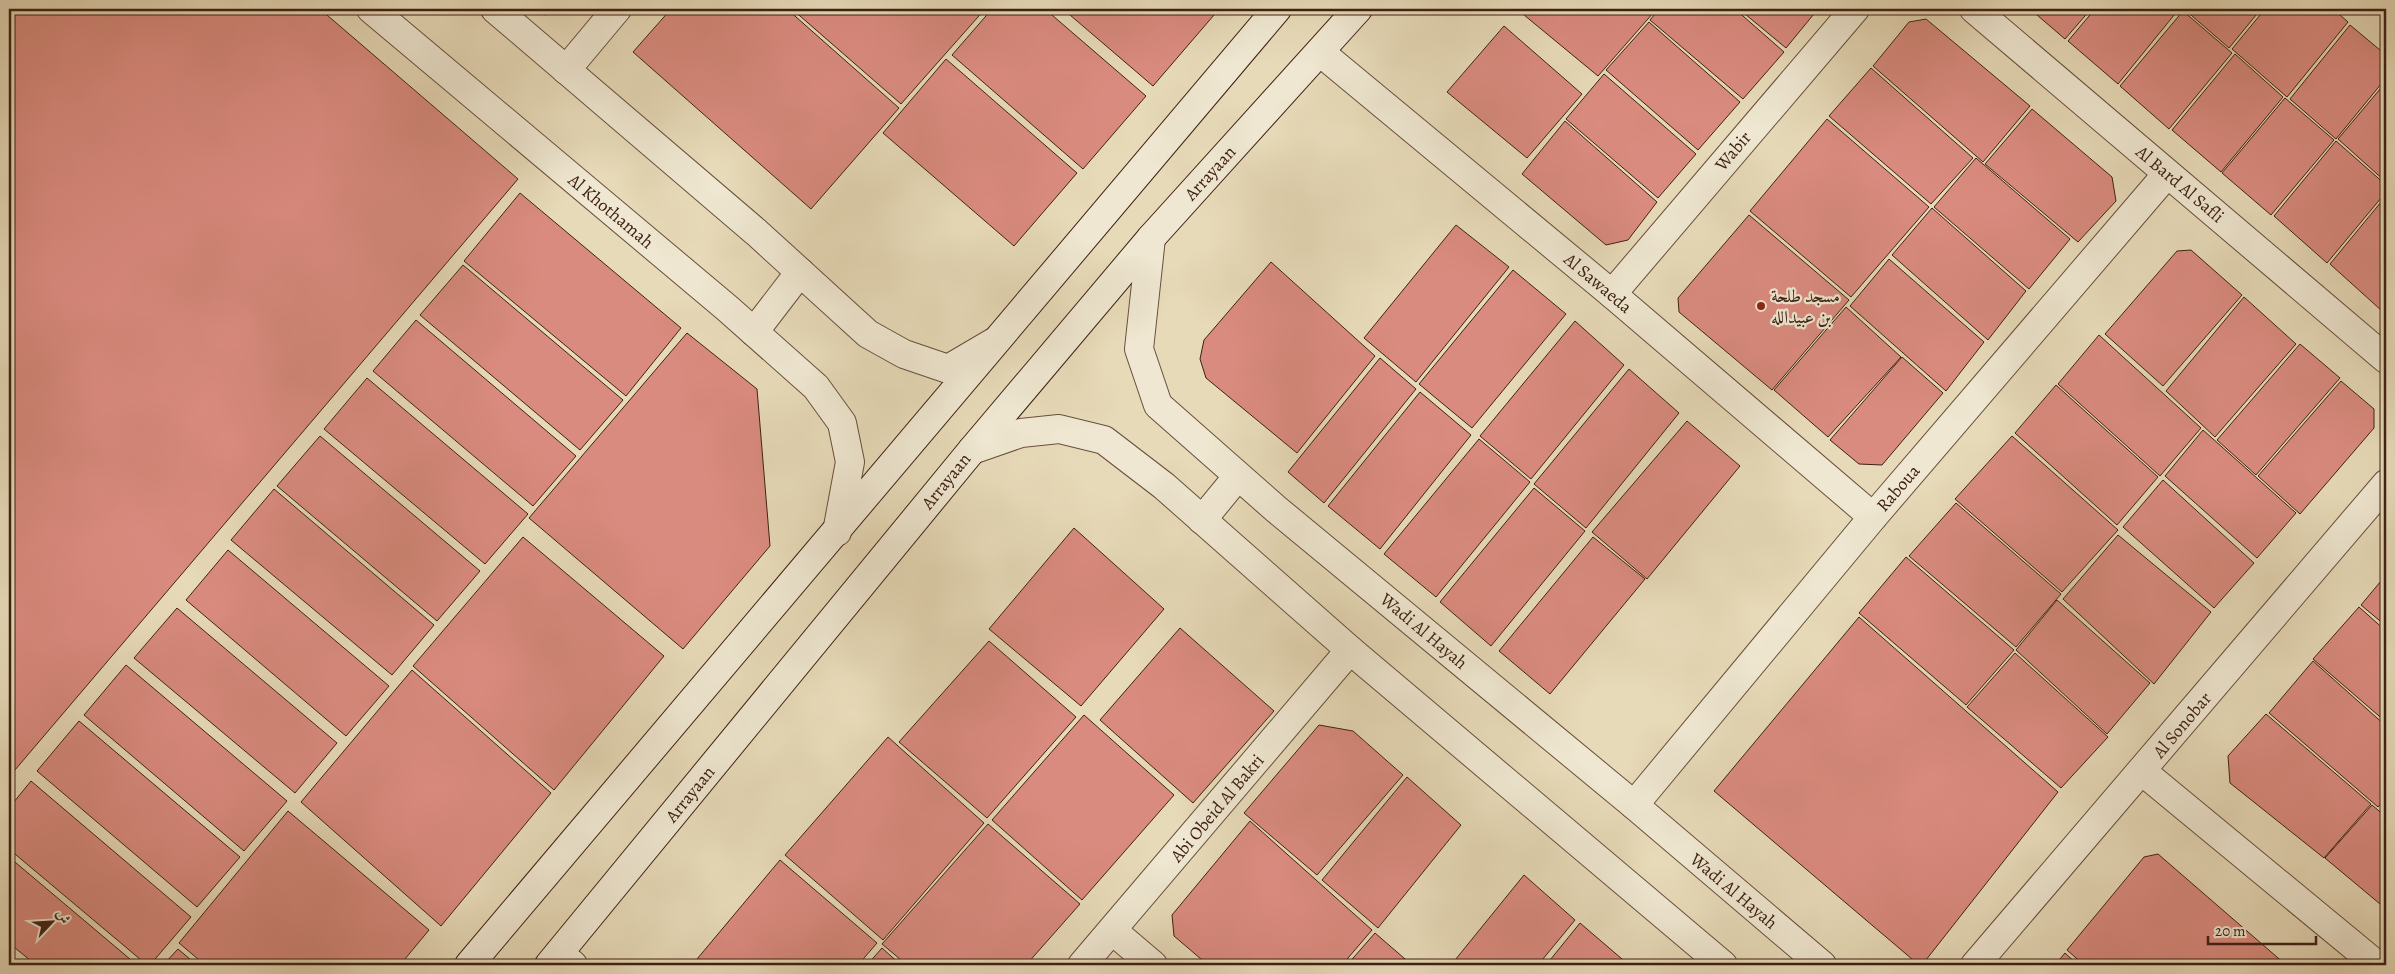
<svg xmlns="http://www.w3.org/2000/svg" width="2395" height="974" font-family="Alegreya,Amiri,serif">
<rect width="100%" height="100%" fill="#e7dab8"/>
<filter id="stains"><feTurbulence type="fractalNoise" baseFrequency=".004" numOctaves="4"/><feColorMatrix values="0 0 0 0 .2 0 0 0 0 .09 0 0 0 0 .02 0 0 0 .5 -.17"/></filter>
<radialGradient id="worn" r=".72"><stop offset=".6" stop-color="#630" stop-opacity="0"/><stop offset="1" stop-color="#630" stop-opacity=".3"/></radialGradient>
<g fill="#da8b7f" stroke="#3e2114">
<polygon points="9,9 320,9 518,179 9,777"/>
<polygon points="538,9 566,9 545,15"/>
<polygon points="671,9 787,9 899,108 811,209 633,52"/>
<polygon points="792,9 985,9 901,104"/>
<polygon points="992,9 1045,9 1146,96 1083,169 952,55"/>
<polygon points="1063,9 1206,9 1214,15 1153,86"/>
<polygon points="1519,9 1650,9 1654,12 1598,76 1518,10"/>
<polygon points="1659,9 1735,9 1784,52 1743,99 1650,20"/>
<polygon points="1739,9 1818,9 1786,48"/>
<polygon points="2030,9 2091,9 2065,39"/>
<polygon points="2095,9 2179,9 2118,84 2068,41"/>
<polygon points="2184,9 2261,9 2229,48"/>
<polygon points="2265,9 2333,9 2348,22 2287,97 2232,49"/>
<polygon points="2183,11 2232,53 2169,129 2120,86"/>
<polygon points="1926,19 2030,106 1983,162 1873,66 1909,22"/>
<polygon points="1649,22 1740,102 1698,150 1606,70"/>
<polygon points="2350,25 2386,55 2386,78 2336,139 2290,99"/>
<polygon points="1504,26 1582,94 1527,158 1447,92"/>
<polygon points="2235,54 2283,97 2221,172 2172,130"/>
<polygon points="946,59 1077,173 1014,246 883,133"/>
<polygon points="1871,68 1973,158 1931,204 1829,116"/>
<polygon points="1604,74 1696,154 1658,198 1566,119"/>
<polygon points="2386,82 2386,182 2338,139"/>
<polygon points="2285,98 2334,140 2271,215 2222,173"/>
<polygon points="2032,109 2112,177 2116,201 2078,242 1985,164"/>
<polygon points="1827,119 1929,207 1851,297 1750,211"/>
<polygon points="1565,121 1657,202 1628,240 1606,245 1522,174"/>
<polygon points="2336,141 2386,185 2386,192 2327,263 2274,216"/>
<polygon points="1976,158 2070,239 2029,289 1934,207"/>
<polygon points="520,193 681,328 626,396 464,261"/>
<polygon points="2386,196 2386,306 2382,311 2330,264"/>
<polygon points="1932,208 2026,291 1988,340 1892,255"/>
<polygon points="1749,215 1849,300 1772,390 1679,312 1678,298"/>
<polygon points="1456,225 1509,267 1416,382 1364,338"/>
<polygon points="2191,250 2242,295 2163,386 2105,334 2177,251"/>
<polygon points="1889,259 1984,342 1946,391 1850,306"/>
<polygon points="1271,262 1375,356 1297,453 1206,378 1200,359 1204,340"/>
<polygon points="463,265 623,400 580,450 420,315"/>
<polygon points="1513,270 1566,314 1472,428 1419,384"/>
<polygon points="2244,297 2296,344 2215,437 2166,391"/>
<polygon points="1846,307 1901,357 1828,437 1774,390"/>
<polygon points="416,320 576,456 533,506 373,371"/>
<polygon points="1575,321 1624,365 1531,479 1480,436"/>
<polygon points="687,333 757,389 770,546 683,649 529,518"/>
<polygon points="2099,335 2201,428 2160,476 2058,384"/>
<polygon points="2300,344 2340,378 2256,475 2217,440"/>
<polygon points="1902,357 1943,393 1882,465 1859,464 1830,440"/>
<polygon points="1380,358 1416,389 1324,503 1288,472"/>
<polygon points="1629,369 1679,413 1586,528 1534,484"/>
<polygon points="367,378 528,514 485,564 324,429"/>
<polygon points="2341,381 2374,409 2374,428 2300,514 2258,476"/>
<polygon points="2056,385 2158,477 2117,525 2015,433"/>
<polygon points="1420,392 1471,435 1380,549 1328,506"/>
<polygon points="1687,421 1740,466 1647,579 1592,532"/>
<polygon points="2203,430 2296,513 2257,558 2165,476"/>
<polygon points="320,436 480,571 437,621 277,486"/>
<polygon points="2012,436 2118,530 2062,592 1955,499"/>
<polygon points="1479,439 1530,482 1436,597 1384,554"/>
<polygon points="2163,480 2254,563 2214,608 2123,527"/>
<polygon points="1534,488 1585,531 1491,646 1440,602"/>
<polygon points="274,489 434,625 392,675 231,540"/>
<polygon points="1956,503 2061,594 2016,647 1909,556"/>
<polygon points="1074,528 1164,609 1081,706 989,629"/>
<polygon points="2118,535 2211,612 2154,684 2063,599"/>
<polygon points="523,537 664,656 554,790 413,666"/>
<polygon points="1593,537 1645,579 1550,694 1499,651"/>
<polygon points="228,550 389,686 346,736 186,600"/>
<polygon points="1906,557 2014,650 1966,705 1859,613"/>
<polygon points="2386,575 2386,626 2361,605"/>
<polygon points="2057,600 2150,683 2107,734 2016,650"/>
<polygon points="2359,607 2386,631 2386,722 2313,659"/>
<polygon points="177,608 337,743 295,793 134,658"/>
<polygon points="1859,617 2058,792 1922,965 1919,965 1714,791"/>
<polygon points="1180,628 1274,711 1193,803 1100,720"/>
<polygon points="989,641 1076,717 987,818 899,742"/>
<polygon points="2015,653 2108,737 2061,788 1967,707"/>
<polygon points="2313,661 2386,726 2386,798 2378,807 2269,713"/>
<polygon points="126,665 287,801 244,851 84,715"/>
<polygon points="412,670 551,793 441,926 301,802"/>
<polygon points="2266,714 2371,804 2324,858 2230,783 2228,756"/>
<polygon points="1084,715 1174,795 1082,900 992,820"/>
<polygon points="79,721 240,857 197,907 37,771"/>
<polygon points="1319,725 1353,731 1403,775 1317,875 1244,813"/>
<polygon points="888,737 984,823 883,940 785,855"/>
<polygon points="1407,777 1461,825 1378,928 1322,880"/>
<polygon points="31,781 191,917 150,965 147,965 9,849 9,808"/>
<polygon points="2372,805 2386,817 2386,909 2325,858"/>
<polygon points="288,811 429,930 400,965 205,965 179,943"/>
<polygon points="1250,821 1372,930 1342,965 1208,965 1174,936 1172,915"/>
<polygon points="988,824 1080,904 1026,965 907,965 882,944"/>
<polygon points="2158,854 2285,964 2284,965 2084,965 2067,950 2144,857"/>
<polygon points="9,857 137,965 36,965 9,943"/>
<polygon points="780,860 877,943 858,965 692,965"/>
<polygon points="1524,875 1575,920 1538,965 1451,965"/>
<polygon points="1580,923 1629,965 1546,965"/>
<polygon points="1375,933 1412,965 1347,965"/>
<polygon points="882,948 901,965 867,965"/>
<polygon points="178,949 197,965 163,965"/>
<polygon points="2065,953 2078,965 2055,965"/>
<polygon points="9,954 22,965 9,965"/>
</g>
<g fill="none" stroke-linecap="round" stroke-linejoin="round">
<g stroke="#684f3d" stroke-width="30">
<g id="street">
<polyline points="371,9 727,308 816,387 842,423 850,462 837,532"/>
<polyline points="495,9 756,232 868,334 904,354 948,369 994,342"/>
<polyline points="1974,9 2386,359"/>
<polyline points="1320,52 1612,294 1873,517"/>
<polyline points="566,70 617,9"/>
<polyline points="1151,238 1139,349 1158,405 1276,509 1634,805 1822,965"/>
<polyline points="1612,294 1855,9"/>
<polyline points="754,332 800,272"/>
<polyline points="972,450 1021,433 1059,429 1104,440 1164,486 1350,650 1723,965"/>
<polyline points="1202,520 1238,476"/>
<polyline points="2143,772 2377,965"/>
<polyline points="1634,805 1873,517 2167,174"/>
<polyline points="1113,931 1153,965"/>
<polyline points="559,953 573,965"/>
<polyline points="1082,965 1350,650"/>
<polyline points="1975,965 2386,484"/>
</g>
</g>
<g stroke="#3e2114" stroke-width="30">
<g id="secondary">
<polyline points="469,965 1277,9"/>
<polyline points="549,965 972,450 1151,238 1358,9"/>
</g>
</g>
<use href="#street" stroke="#efe7d1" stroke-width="28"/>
<use href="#secondary" stroke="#efe7d1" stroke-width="28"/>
</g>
<circle fill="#8f2418" stroke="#efe7d1" stroke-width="2" cx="1761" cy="306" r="5"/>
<g text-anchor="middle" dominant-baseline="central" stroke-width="4.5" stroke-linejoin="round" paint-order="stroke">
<g font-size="18" fill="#3e2114" stroke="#efe7d1">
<text transform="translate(1733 151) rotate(-50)">Wabir</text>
<text transform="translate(1210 173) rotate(-48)">Arrayaan</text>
<text transform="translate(2180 184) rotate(40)">Al Bard Al Safli</text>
<text transform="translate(611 211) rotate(40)">Al Khothamah</text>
<text transform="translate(1598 283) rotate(40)">Al Sawaeda</text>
<text transform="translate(946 481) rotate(-51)">Arrayaan</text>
<text transform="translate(1898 488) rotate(-49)">Raboua</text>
<text transform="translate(1424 631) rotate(40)">Wadi Al Hayah</text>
<text transform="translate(2182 725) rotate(-50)">Al Sonobar</text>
<text transform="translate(690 794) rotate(-51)">Arrayaan</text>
<text transform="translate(1217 808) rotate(-50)">Abi Obeid Al Bakri</text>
<text transform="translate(1734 891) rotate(40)">Wadi Al Hayah</text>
</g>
<g font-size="18" fill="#3e2114" stroke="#efe7d1" text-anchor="start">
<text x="1771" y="296">مسجد طلحة<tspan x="1771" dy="21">بن عبيدالله</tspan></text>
</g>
</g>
<rect width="2395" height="974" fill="none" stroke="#e7dab8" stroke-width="30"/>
<rect x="10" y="10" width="2375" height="954" fill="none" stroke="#3e2114" stroke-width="2.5"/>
<rect x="15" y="15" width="2365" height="944" fill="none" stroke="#3e2114"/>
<g transform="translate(52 922) rotate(65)" stroke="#efe7d1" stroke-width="4" paint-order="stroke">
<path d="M0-4L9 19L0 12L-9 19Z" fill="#3e2114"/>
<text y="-8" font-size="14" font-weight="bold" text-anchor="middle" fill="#3e2114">ش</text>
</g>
<path d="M2208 936v8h108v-8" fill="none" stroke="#3e2114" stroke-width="2.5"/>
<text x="2215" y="936" font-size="15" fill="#3e2114" stroke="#efe7d1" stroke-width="4" paint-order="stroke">20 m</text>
<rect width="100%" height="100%" filter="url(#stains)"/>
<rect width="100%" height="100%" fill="url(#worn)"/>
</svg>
